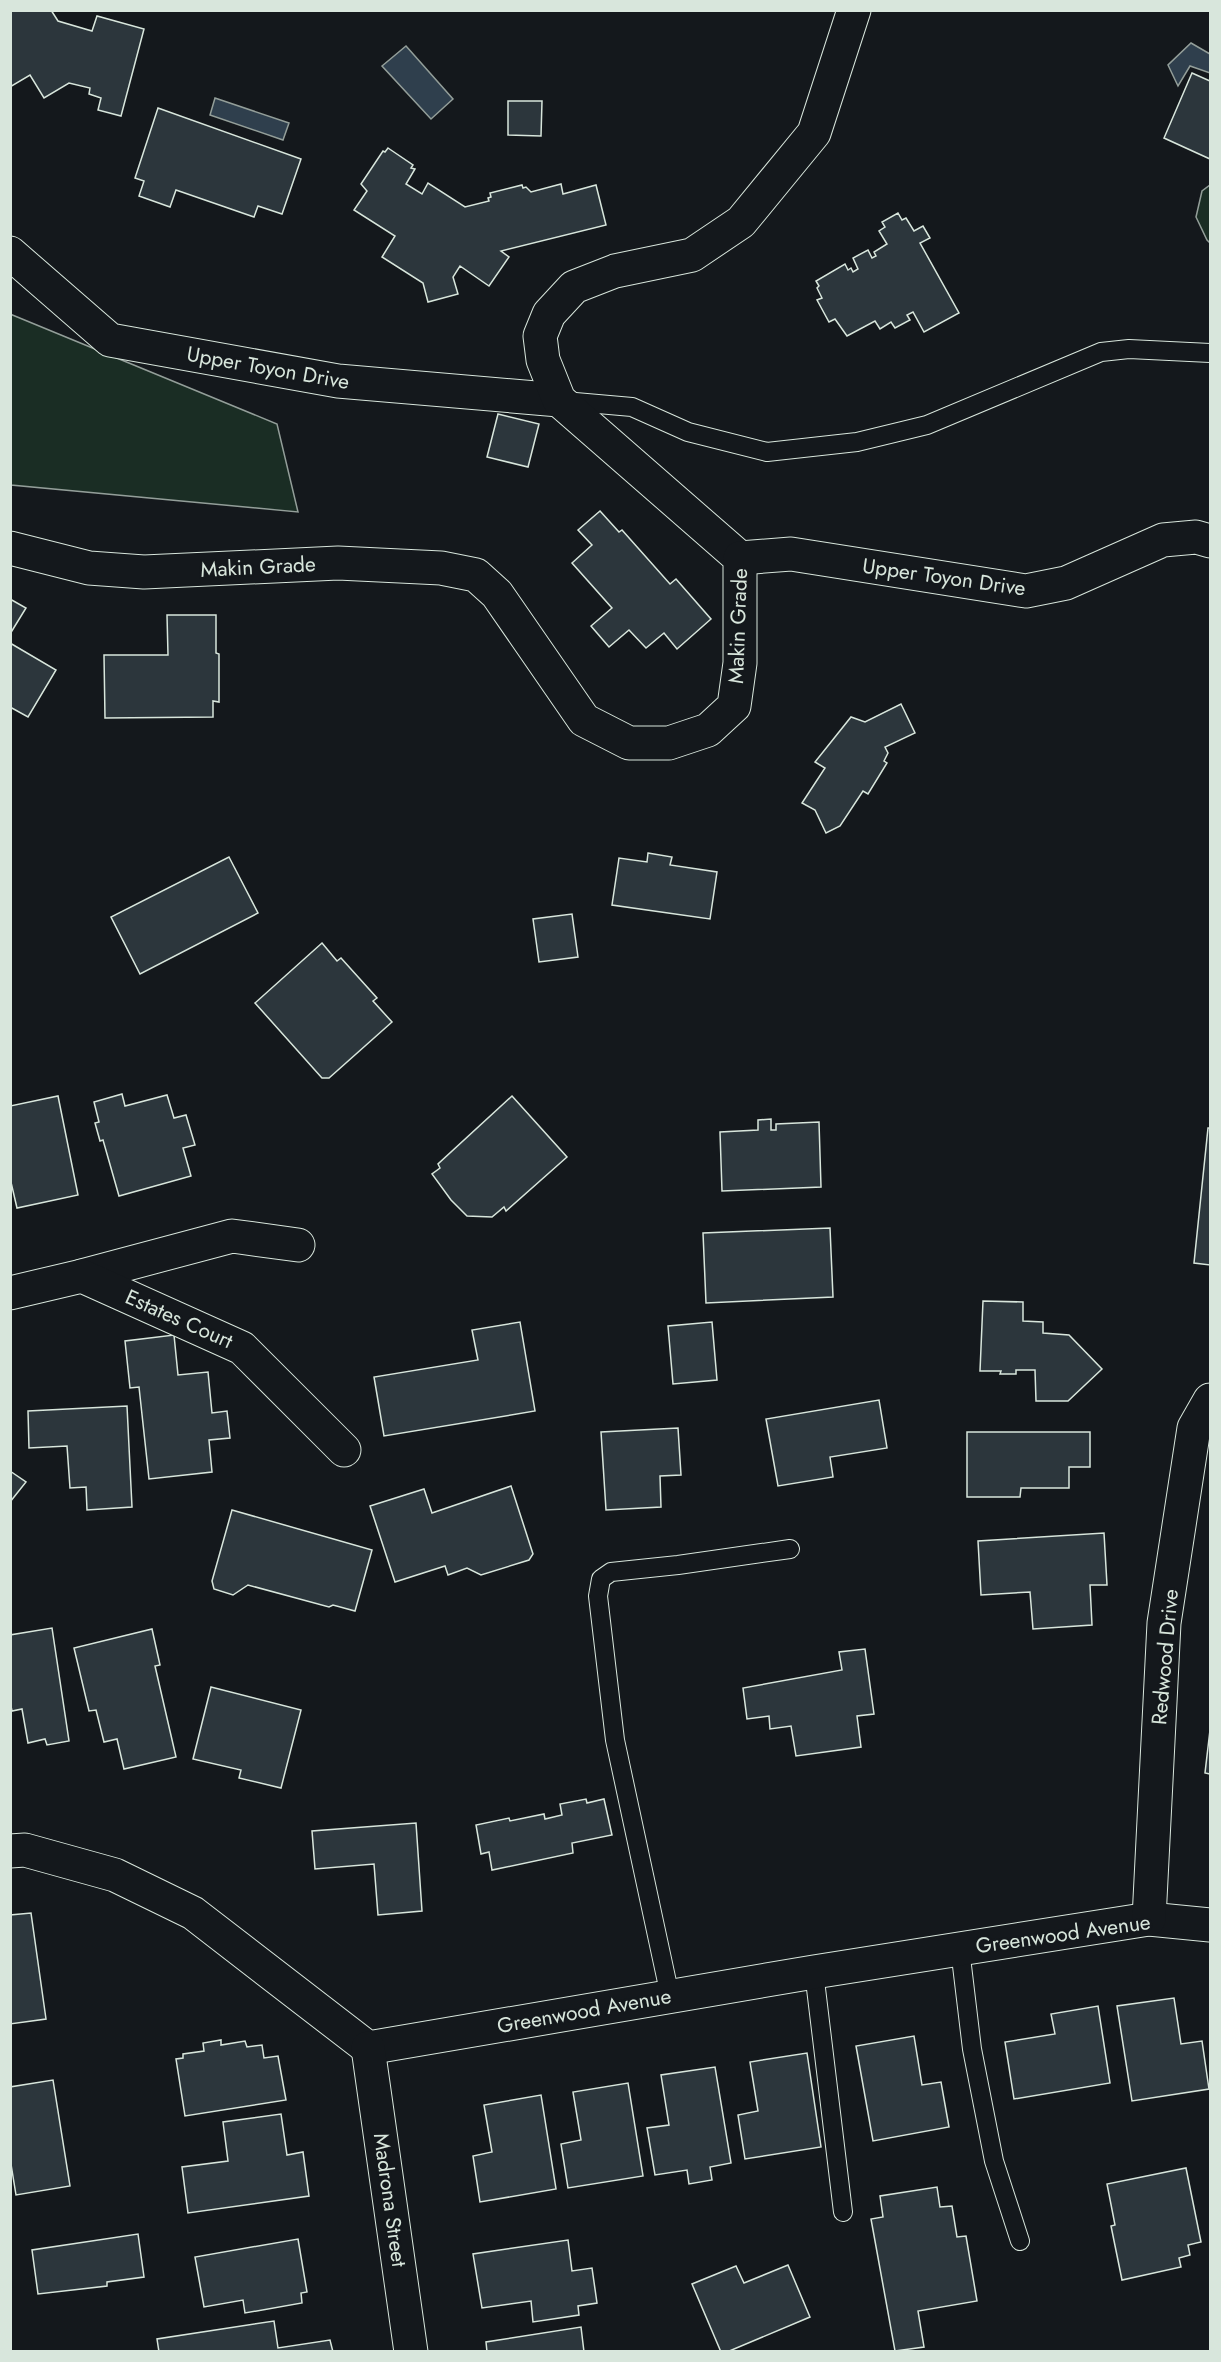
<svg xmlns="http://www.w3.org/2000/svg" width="1221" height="2362" font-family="Jost,sans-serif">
<rect width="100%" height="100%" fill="#14181c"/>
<g fill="#1a2d24" stroke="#939e99" stroke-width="1.5">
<polygon points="1210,185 1210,243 1207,240 1196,217 1202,191"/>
<polygon points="10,314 277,424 298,512 11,485"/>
</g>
<g fill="#2f3f4d" stroke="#939e99" stroke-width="1.5">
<polygon points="1191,43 1210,54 1210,73 1190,66 1178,86 1168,65"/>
<polygon points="406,46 453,99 431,119 382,66"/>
<polygon points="215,98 289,123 283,140 210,115"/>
</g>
<g fill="#2c363c" stroke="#d8e6dc" stroke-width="1.5">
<polygon points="10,10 51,10 58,21 92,31 97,16 144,29 121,116 98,110 101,98 89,94 90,88 69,83 44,98 30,75 10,87"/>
<polygon points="1192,73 1210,81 1210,159 1164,138"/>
<polygon points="508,101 542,101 541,136 508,135"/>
<polygon points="158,108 301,159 282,214 258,206 254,217 176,190 170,207 139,196 144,181 135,178"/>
<polygon points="388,148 413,165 411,168 415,169 406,184 422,194 428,183 465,207 489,201 488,198 491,197 490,193 522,185 523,188 526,187 531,192 561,184 563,194 596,185 606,225 501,251 509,257 489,286 460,266 453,277 458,294 428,302 423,283 382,257 395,236 354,210 367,191 361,184 383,151 385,152"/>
<polygon points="898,213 902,220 906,218 914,231 923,226 930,238 920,243 959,313 924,332 913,312 907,315 910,320 895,328 891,322 880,329 875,321 847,336 835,319 829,322 817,300 822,298 817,288 819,286 816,281 845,264 848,270 851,268 853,272 858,269 853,258 868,250 872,258 876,256 874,252 887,244 879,231 885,227 882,222"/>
<polygon points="498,414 539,424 528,467 487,457"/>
<polygon points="600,511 619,532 622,530 670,584 676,579 711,619 677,649 664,633 646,648 629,630 609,647 591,626 612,608 572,563 592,545 578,530"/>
<polygon points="10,599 26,608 10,634"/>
<polygon points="167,615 216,615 216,653 219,654 219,702 213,701 213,717 105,718 104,655 168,655"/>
<polygon points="10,643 56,670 28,717 10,707"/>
<polygon points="901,704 915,733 885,747 888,753 884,761 887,763 868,794 863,791 840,826 826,833 815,810 802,803 825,768 815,762 851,717 865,722"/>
<polygon points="648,853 672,857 670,865 717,872 710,919 612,905 619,858 647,862"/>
<polygon points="229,857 258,913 140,974 111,917"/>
<polygon points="572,914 578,957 539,962 533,919"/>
<polygon points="322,943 337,961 341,958 377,998 373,1001 392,1022 329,1078 322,1078 255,1003"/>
<polygon points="122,1094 125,1106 167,1095 174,1118 186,1115 195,1145 183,1148 191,1176 119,1196 103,1140 100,1141 95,1123 99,1122 94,1102"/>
<polygon points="58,1096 78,1195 17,1208 10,1178 10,1106"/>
<polygon points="512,1096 567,1157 506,1211 504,1207 492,1217 467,1216 451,1200 432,1174 440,1168 438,1164"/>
<polygon points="771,1119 771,1130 776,1130 776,1124 819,1122 821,1187 722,1191 720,1132 758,1130 758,1120"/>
<polygon points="1208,1128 1210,1128 1210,1265 1194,1263"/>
<polygon points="830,1228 833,1297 706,1303 703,1233"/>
<polygon points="983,1301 1023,1302 1023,1321 1043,1322 1043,1333 1069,1335 1102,1369 1068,1401 1036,1401 1035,1370 1016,1370 1016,1374 1000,1374 1001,1371 980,1371"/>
<polygon points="520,1322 535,1411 384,1436 374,1377 478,1360 472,1330"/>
<polygon points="712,1322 717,1380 673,1384 668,1326"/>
<polygon points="174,1335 178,1375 208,1372 212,1413 227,1411 230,1438 209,1440 212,1472 149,1479 139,1387 130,1388 125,1341"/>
<polygon points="879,1400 887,1448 830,1457 833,1477 778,1486 766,1419"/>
<polygon points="127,1406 132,1507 87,1510 86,1487 70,1488 67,1446 29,1448 28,1411"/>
<polygon points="678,1428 681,1475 660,1476 661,1507 606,1510 601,1432"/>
<polygon points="967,1432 1090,1432 1090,1467 1069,1467 1069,1488 1021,1488 1020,1497 967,1497"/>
<polygon points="10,1471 26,1482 10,1502"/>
<polygon points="511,1486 533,1554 529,1560 481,1575 467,1568 448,1575 445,1566 395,1582 370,1506 424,1489 432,1513"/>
<polygon points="232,1510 372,1550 355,1611 333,1605 329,1607 248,1585 233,1595 214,1589 212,1581"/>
<polygon points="1104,1533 1107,1585 1090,1585 1092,1625 1033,1629 1030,1592 981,1595 978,1541"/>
<polygon points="52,1628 69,1741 47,1745 45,1739 28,1743 22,1709 12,1711 10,1702 10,1635"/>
<polygon points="152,1629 160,1665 155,1666 176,1757 124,1769 117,1739 104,1742 96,1710 89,1711 74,1648"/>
<polygon points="865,1649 874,1714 857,1716 861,1747 796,1756 791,1726 770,1729 769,1716 747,1719 743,1688 842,1670 839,1652"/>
<polygon points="211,1687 301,1710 281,1788 239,1778 241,1770 193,1759"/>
<polygon points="1210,1730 1210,1774 1205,1773"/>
<polygon points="586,1799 587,1803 604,1799 612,1835 572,1843 573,1853 492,1870 489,1852 481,1854 476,1825 509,1818 510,1821 544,1814 545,1819 562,1815 560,1804"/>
<polygon points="416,1823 422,1911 378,1915 374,1864 315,1869 312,1831"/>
<polygon points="31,1913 46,2019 10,2024 10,1915"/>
<polygon points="1174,1998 1181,2044 1202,2041 1209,2089 1132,2101 1117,2006"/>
<polygon points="1098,2006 1110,2083 1014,2099 1005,2042 1055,2034 1051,2014"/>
<polygon points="914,2036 922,2085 941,2082 949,2127 873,2141 856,2046"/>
<polygon points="221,2040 221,2045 245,2041 247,2047 262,2045 264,2058 278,2056 286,2100 185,2116 176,2059 183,2058 183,2054 204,2051 203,2043"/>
<polygon points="807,2053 821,2147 745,2159 738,2115 758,2111 750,2062"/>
<polygon points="715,2067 731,2163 710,2167 712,2180 689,2184 687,2170 655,2175 647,2128 669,2125 661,2075"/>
<polygon points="53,2080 70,2186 16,2195 10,2158 10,2087"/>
<polygon points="628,2083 643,2176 568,2188 561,2144 581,2140 573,2092"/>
<polygon points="541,2095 556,2189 480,2202 473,2156 492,2152 484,2105"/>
<polygon points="281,2114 287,2155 303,2152 309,2196 188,2213 182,2167 228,2161 223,2122"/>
<polygon points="1186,2168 1201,2242 1188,2245 1190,2255 1179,2258 1181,2267 1122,2280 1111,2226 1115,2225 1107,2184"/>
<polygon points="937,2187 940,2207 952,2206 957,2237 966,2236 977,2301 918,2311 924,2347 895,2351 871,2219 883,2217 880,2196"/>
<polygon points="138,2234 144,2277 107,2282 107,2286 38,2294 32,2250"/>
<polygon points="298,2239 307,2292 301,2293 302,2303 245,2313 243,2300 204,2307 195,2257"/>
<polygon points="568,2240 572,2271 592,2268 597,2303 578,2306 579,2315 533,2322 531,2301 482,2308 473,2254"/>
<polygon points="788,2265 810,2317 727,2352 721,2352 692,2284 736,2266 744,2283"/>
<polygon points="274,2321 278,2348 330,2340 333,2352 159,2352 157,2339"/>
<polygon points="581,2327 584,2352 487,2352 486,2342"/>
</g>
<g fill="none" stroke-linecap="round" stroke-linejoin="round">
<g stroke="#d8e6dc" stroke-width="20">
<g id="service">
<polyline points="564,401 632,407 688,432 767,452 857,442 927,425 1101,352 1129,349 1210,353"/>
<polyline points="960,1949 972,2049 994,2161 1020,2241"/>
<polyline points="814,1972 843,2212"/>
<polyline points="670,1996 615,1740 598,1596 601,1579 611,1572 678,1565 790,1549"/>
</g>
</g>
<g stroke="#d8e6dc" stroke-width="35">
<g id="minor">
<polyline points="10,253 110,340 338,381 559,400"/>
<polyline points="10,548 89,568 144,572 338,563 441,568 476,575 497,594 584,720 629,743 669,743 708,730 734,706 740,663 740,558 559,400 543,360 540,336 549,314 574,287 615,271 692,255 741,222 814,133 854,10"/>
<polyline points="740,558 791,554 1026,591 1066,583 1163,540 1196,537 1210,541"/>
<polyline points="82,1276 232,1236 298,1245"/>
<polyline points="10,1293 82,1276 242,1348 344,1450"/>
<polyline points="10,1851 25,1850 115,1875 193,1913 368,2048 814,1972 1149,1919 1210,1925"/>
<polyline points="1149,1919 1164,1623 1194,1428 1210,1400"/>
<polyline points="368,2048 411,2352"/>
</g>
</g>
<use href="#service" stroke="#14181c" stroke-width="18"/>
<use href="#minor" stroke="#14181c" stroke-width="33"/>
</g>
<g text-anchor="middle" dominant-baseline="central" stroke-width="4.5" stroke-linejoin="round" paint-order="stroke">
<g font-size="21" fill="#d8e6dc" stroke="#14181c">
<text transform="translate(268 368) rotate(10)">Upper Toyon Drive</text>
<text transform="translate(258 567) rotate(-3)">Makin Grade</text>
<text transform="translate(944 577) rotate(8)">Upper Toyon Drive</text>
<text transform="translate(738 626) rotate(-88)">Makin Grade</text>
<text transform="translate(179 1319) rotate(24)">Estates Court</text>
<text transform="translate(1165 1657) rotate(-85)">Redwood Drive</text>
<text transform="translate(1063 1934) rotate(-8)">Greenwood Avenue</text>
<text transform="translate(584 2011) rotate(-10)">Greenwood Avenue</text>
<text transform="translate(390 2200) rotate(82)">Madrona Street</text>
</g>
</g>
<rect width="1221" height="2362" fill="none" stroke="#d8e6dc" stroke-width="24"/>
</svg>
